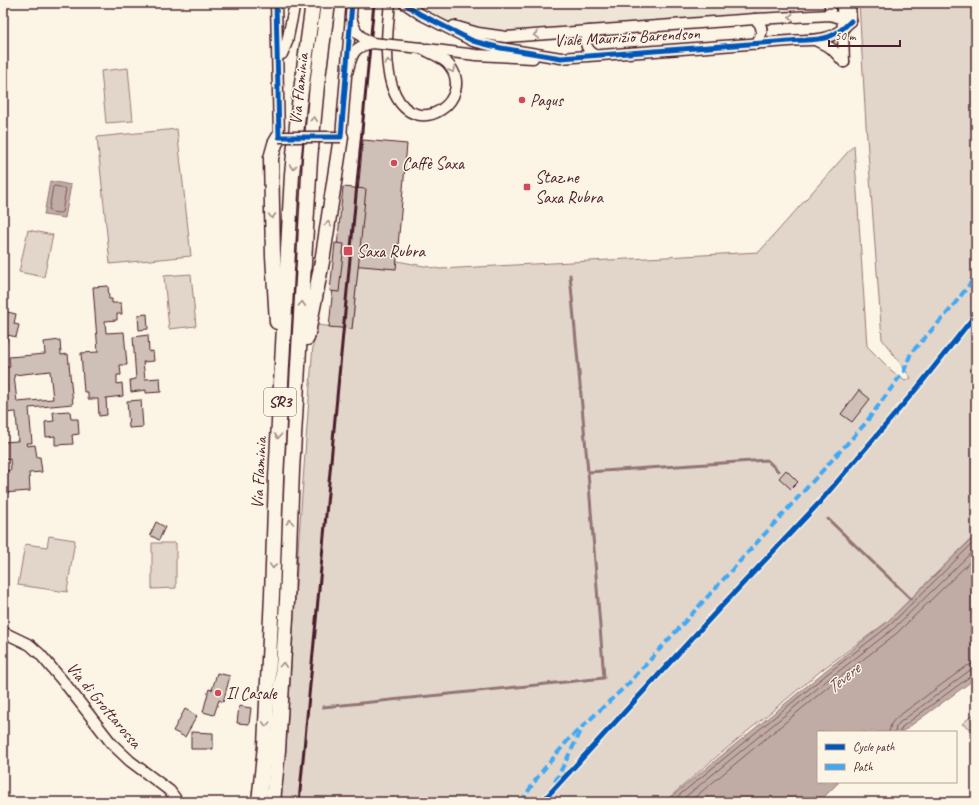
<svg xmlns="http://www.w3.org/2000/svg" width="979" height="805" font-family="Caveat,sans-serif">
<rect width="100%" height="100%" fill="#fcf5e5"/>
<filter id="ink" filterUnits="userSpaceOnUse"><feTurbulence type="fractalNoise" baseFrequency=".025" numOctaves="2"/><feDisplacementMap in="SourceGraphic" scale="8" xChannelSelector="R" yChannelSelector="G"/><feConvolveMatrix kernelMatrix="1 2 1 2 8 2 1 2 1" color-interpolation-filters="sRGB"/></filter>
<g filter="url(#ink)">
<polygon fill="#eee5d7" points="417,3 817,3 799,9 503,32 448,21"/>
<g fill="#e2d5ca" stroke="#967a7a">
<polygon points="859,3 976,3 976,534 887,622 823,669 714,759 664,802 279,802 286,749 299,536 313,344 317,325 352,329 358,265 397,261 440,269 759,252 854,145 867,346 892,371 905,381 911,378 882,339 866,125"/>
<polygon points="128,68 133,121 106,123 101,71"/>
<polygon points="177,129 191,256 110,264 97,137"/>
<polygon points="28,230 53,235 44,277 19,272"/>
<polygon points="191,274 196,326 169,329 164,276"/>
<polygon points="49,536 75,540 67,592 18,585 25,544 47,547"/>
<polygon points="152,543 176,543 176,588 152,589"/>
<polygon points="976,712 976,732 962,724"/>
</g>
<g fill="#c0aca5" stroke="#917474">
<polygon points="50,181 71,185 65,218 44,215"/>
<polygon points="976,535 976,677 972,681 902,732 818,732 818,782 839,782 819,802 665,802 825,671 887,622"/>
</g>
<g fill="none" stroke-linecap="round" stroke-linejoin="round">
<g stroke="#79575c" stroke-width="1">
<polygon points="55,186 64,188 66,189 62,212 60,213 51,212 49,210 53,187"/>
<polyline points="889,732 891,724 896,718 967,666 976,663"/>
<polyline points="895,732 896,727 899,723 969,671 976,670"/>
<polyline points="900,732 902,727 972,675 976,675"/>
<polyline points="671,802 827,674 890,625 976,540"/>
<polyline points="679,802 830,678 893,629 976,548"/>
<polyline points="689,802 834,682 897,633 976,556"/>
</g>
<g stroke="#917474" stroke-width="3">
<polyline points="570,275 588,472 767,460 778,471"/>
<polyline points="828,519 911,599"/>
<polyline points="323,707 604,678 588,472"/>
</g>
</g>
<g fill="#cfc0b7" stroke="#4a1f2b" fill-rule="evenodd">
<polygon points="363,140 407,144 396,269 351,265"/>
<polygon points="343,187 366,189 352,329 329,327"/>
<polygon points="335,243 344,244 339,292 330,291"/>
<polygon points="108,286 109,299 112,299 112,303 121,303 122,314 117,314 117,320 105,321 106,333 124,332 127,365 120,365 121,375 117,375 117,384 122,383 123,396 106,398 107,415 99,416 98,399 88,399 88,392 84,392 81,353 98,352 93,287"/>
<polygon points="3,311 16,314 14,324 19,325 16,337 8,335 5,348 3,348"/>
<polygon points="147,314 148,329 139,330 138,315"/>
<polygon points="148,335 149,352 153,351 154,361 143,362 145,379 160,378 161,392 146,393 146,390 131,392 130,380 136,379 133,337"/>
<path d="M60 340 61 355 68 354 73 404 29 408 32 443H26L27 446 35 445 37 457H40L42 472 29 473 30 491 3 493V471L11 470 10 459 3 460V442L18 441 16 412 3 413V367H10L9 357 45 354 44 342ZM50 371 53 399 17 402 14 375Z"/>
<polygon points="859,390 870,399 852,422 841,414"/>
<polygon points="141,400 143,427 129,428 127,401"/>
<polygon points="70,411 71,419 78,419 79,434 72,435 73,444 55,445 55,436 46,437 45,422 54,421 53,412"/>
<polygon points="786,470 798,482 791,489 779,478"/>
<polygon points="156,522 165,527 159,540 150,535"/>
<polygon points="217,673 230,676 223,702 219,700 214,715 203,712 209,689 212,690"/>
<polygon points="239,706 251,708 249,724 237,723"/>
<polygon points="185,709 197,716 185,737 173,731"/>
<polygon points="191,732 213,733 213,749 191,749"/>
</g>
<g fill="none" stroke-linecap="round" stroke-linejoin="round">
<g stroke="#4a1f2b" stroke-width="13">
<g id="minor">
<polyline points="276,3 279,137"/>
<path d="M390 3C387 31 383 68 395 94 418 142 476 98 449 65 443 57 430 53 421 48"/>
<path d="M404 3 420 14 473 41 501 48 561 58 789 41C819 39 829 43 851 21"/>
<polyline points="830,3 830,15"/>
<polyline points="842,3 844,62"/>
<polyline points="850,3 851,21"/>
<path d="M755 19C764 26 763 34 756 44"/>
<polyline points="454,26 478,33 506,37 755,19 830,15 851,21"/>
<path d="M590 31C583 40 585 49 595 55"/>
<polyline points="815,40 831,48 844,62"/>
<polyline points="427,49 476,55 533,58"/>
<polyline points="278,55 282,54 287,42 295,3"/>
<polyline points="341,137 352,3"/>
<polyline points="3,632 30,645 40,654 67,686 112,744 130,761 170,791 178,802"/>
</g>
</g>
<g stroke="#4a1f2b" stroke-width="17">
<g id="highway">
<polyline points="277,322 273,256 271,158 275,144 279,137"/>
<polyline points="307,338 322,262 341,137"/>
<polyline points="259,802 265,746 272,595 276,479 292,174 299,105 313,3"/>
<polyline points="273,802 278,750 287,601 292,470 310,159 317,85 328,3"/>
</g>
</g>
<use href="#minor" stroke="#fcf5e5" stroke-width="10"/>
<use href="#highway" stroke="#fcf5e5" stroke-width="14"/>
<polyline stroke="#4a1f2b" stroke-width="3" points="299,802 374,3"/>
<g stroke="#4a1f2b" stroke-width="13" stroke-linecap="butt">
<g id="minor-bridge">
<path d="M351 17C355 32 358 36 372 43"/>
<path d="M347 73C352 55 352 47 372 43L421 48"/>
<polyline points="279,137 341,137"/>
</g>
</g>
<use href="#minor-bridge" stroke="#fcf5e5" stroke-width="10"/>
<g stroke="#3fa9f5" stroke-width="4" stroke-dasharray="8 4" stroke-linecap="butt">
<polyline points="555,782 581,731"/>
<polyline points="521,802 539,775 569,739 628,684 864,425 904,371 911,353 949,311 976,276"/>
</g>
<g stroke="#fcf5e5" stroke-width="8">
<g id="cycleway">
<polyline points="276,3 279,137 341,137 352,3"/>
<path d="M404 3 420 14 473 41 501 48 561 58 789 41C819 39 829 43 851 21"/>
<polyline points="542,802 718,610 819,503 918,387 976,314"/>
</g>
</g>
<use href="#cycleway" stroke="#0057b8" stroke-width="5"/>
</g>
<defs><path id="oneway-chevron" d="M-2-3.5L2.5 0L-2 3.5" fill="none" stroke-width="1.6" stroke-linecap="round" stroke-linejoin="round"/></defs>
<g stroke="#a38a88">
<use href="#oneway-chevron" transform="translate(791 17) rotate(178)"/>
<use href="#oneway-chevron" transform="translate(536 35) rotate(176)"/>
<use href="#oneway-chevron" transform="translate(388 62) rotate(-96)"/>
<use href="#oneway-chevron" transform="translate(452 70) rotate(61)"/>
<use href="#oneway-chevron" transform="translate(314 119) rotate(-84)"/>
<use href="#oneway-chevron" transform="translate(293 167) rotate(95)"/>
<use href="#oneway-chevron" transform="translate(272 216) rotate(89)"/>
<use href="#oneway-chevron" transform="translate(328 224) rotate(-81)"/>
<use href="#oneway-chevron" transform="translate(302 304) rotate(-87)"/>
<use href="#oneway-chevron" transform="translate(278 436) rotate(93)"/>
<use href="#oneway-chevron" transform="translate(290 522) rotate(-88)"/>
<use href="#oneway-chevron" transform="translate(273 566) rotate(92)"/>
<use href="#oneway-chevron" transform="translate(283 665) rotate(-86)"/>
<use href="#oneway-chevron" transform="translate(266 724) rotate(93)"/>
</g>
</g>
<g fill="#d1495b" stroke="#fcf5e5" stroke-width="1.5">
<circle cx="522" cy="100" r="4"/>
<circle cx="394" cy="163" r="4"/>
<rect x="523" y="183" width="8" height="8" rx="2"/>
<rect x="343" y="246" width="10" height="10" rx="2"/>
<circle cx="218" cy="693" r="4"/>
</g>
<g text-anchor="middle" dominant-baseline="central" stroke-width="3" stroke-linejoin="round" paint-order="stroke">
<rect fill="#fcf5e5" stroke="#7f5f63" stroke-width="1" x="264" y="388" width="32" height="28" rx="3"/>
<g font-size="16" font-weight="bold" fill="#4a1f2b">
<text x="280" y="402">SR3</text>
</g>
<g font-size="17" fill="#4a1f2b" stroke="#fcf5e5">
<text transform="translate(627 37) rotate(-3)">Viale Maurizio Barendson</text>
<text transform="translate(299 89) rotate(-84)">Via Flaminia</text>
<text transform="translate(259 473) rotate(-87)">Via Flaminia</text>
<text transform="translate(104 705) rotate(50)">Via di Grottarossa</text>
</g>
<g font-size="17" fill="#4a1f2b" stroke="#fcf5e5" text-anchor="start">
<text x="530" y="100">Pagus</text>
<text x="402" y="163">Caffè Saxa</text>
<text x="535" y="177">Staz.ne<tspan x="535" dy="20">Saxa Rubra</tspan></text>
<text x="357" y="251">Saxa Rubra</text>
<text x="226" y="693">Il Casale</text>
</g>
<g font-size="18" font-style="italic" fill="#6d4950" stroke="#fcf5e5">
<text transform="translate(843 678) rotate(-39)">Tevere</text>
</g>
</g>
<rect width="979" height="805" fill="none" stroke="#fcf5e5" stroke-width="16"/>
<rect x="8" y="8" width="963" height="789" fill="none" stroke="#4a1f2b" stroke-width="1.5" filter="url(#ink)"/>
<rect x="817" y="731" width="140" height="52" fill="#fcf5e5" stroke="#b59f9b"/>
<rect x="825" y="744" width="20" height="6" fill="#0057b8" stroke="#b59f9b"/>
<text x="853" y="751" font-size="12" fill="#4a1f2b">Cycle path</text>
<rect x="825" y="764" width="20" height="6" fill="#3fa9f5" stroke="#b59f9b"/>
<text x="853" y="771" font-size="12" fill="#4a1f2b">Path</text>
<path d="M829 40v6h71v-6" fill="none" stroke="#4a1f2b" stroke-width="2"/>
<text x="835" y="40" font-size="12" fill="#4a1f2b" stroke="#fcf5e5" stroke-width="3" paint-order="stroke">50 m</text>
</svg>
